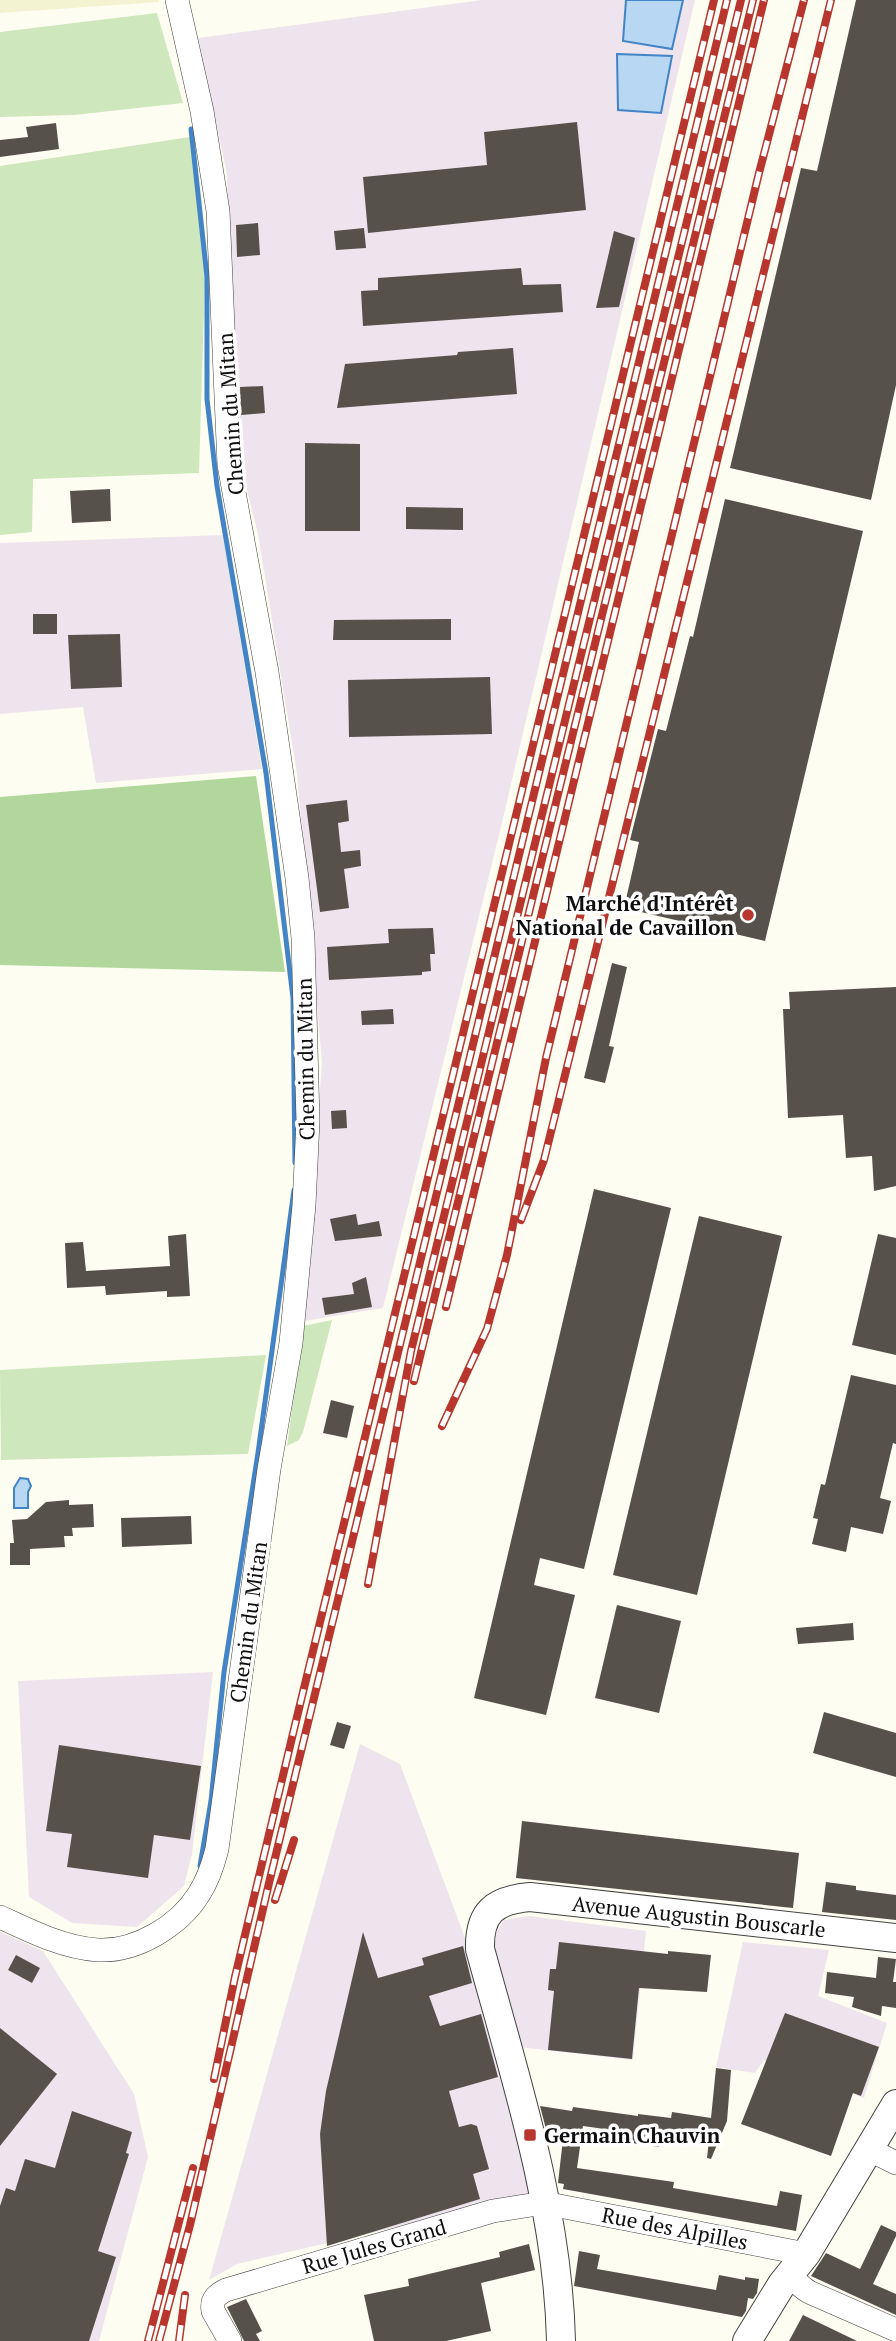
<svg xmlns="http://www.w3.org/2000/svg" width="896" height="2341" font-family="'PT Serif',serif">
<rect width="100%" height="100%" fill="#fefdf1"/>
<g fill="#ede4ed">
<polygon points="482,0 695,0 500,831 383,1308 304,1321 322,1062 297,774 258,534 241,466 231,336 227,174 198,38"/>
<polygon points="223,535 262,769 96,783 83,707 0,714 0,543"/>
<polygon points="213,1672 192,1854 184,1886 137,1927 72,1923 29,1897 18,1681"/>
<polygon points="360,1744 400,1764 465,1938 511,2102 530,2196 237,2264 209,2280"/>
<polygon points="529,1916 646,1931 633,2060 519,2047 493,1952 497,1931 504,1920"/>
<polygon points="0,1932 43,1951 134,2094 148,2157 99,2341 0,2341"/>
<polygon points="743,1942 829,1950 818,1996 887,2023 864,2098 764,2060 755,2073 716,2067"/>
</g>
<polygon fill="#f3f3d2" points="0,0 159,0 159,2 0,13"/>
<g fill="#cee7bc">
<polygon points="157,13 183,103 74,115 0,117 0,32"/>
<polygon points="190,137 205,277 199,473 33,479 32,532 0,535 0,166"/>
<polygon points="332,1320 303,1432 299,1440 287,1446 303,1326"/>
<polygon points="266,1355 248,1454 1,1460 0,1370"/>
</g>
<polygon fill="#b1d79c" points="256,776 285,972 0,965 0,797"/>
<g fill="#b8d7f3" stroke="#4384c6" stroke-width="2">
<polygon points="626,0 683,0 672,49 623,41"/>
<polygon points="617,54 672,56 661,113 618,110"/>
<polygon points="20,1478 28,1479 31,1486 28,1492 28,1508 14,1508 14,1488"/>
</g>
<g fill="none" stroke-linecap="round" stroke-linejoin="round">
<g stroke="#4384c6" stroke-width="5">
<polyline points="191,129 207,277 207,399 217,486 266,773 293,998 295,1163"/>
<polyline points="200,1866 211,1801 224,1672 258,1453 294,1190"/>
</g>
</g>
<g fill="#57514c">
<polygon points="856,0 896,0 896,385 871,500 730,468 801,168 817,171"/>
<polygon points="577,122 586,210 368,233 363,177 487,165 484,132"/>
<polygon points="56,123 59,149 0,157 0,140 28,137 26,127"/>
<polygon points="258,223 260,255 237,257 236,225"/>
<polygon points="364,228 366,248 336,250 334,231"/>
<polygon points="614,231 635,238 619,307 596,308"/>
<polygon points="521,268 523,285 561,284 563,312 363,326 361,291 378,290 378,278"/>
<polygon points="513,348 517,394 337,408 345,364 457,355 458,352"/>
<polygon points="263,386 265,413 241,415 240,387"/>
<polygon points="305,443 360,444 360,531 305,531"/>
<polygon points="110,489 111,521 72,523 70,491"/>
<polygon points="725,499 863,531 765,941 624,908 639,842 630,840 658,729 666,731 690,636 693,637"/>
<polygon points="406,507 463,508 463,530 406,529"/>
<rect x="33" y="614" width="24" height="20"/>
<polygon points="451,619 451,640 333,640 334,620"/>
<polygon points="120,634 122,687 71,689 68,635"/>
<polygon points="490,677 492,734 349,737 348,680"/>
<polygon points="347,800 349,821 338,823 341,852 360,850 361,866 344,869 349,908 320,912 306,805"/>
<polygon points="433,928 435,954 430,954 431,971 422,972 422,975 329,980 327,947 389,943 388,929"/>
<polygon points="612,963 627,967 609,1046 614,1047 605,1083 584,1078"/>
<polygon points="896,987 896,1186 874,1191 872,1156 846,1158 843,1115 788,1118 783,1009 790,1009 789,992"/>
<polygon points="393,1009 394,1024 362,1025 361,1011"/>
<polygon points="346,1110 347,1128 332,1129 331,1111"/>
<polygon points="594,1189 671,1208 584,1569 540,1558 534,1585 575,1595 546,1715 474,1698"/>
<polygon points="356,1214 358,1225 379,1221 382,1236 335,1241 330,1219"/>
<polygon points="699,1216 782,1236 697,1595 613,1575"/>
<polygon points="186,1234 190,1296 167,1297 167,1291 106,1295 105,1286 67,1288 65,1243 83,1242 86,1271 170,1266 168,1236"/>
<polygon points="878,1234 896,1238 896,1355 852,1345"/>
<polygon points="366,1277 372,1307 325,1315 322,1298 354,1294 352,1283"/>
<polygon points="851,1375 896,1385 896,1444 893,1443 880,1498 891,1501 883,1534 851,1527 846,1552 812,1544 818,1519 813,1518 821,1484 825,1485"/>
<polygon points="331,1400 354,1406 347,1438 323,1433"/>
<polygon points="69,1500 69,1505 93,1504 94,1527 72,1528 73,1536 64,1536 65,1547 30,1549 30,1565 10,1565 10,1543 14,1543 12,1520 27,1519 46,1502"/>
<polygon points="191,1516 192,1544 122,1547 121,1518"/>
<polygon points="617,1605 681,1621 659,1713 595,1698"/>
<polygon points="853,1623 854,1640 798,1644 796,1628"/>
<polygon points="824,1712 896,1733 896,1777 813,1753"/>
<polygon points="337,1722 351,1726 344,1749 330,1745"/>
<polygon points="59,1745 201,1766 190,1840 154,1835 148,1878 67,1867 72,1834 46,1831"/>
<polygon points="522,1821 799,1853 793,1908 516,1878"/>
<polygon points="826,1882 856,1886 856,1890 896,1895 896,1920 822,1912"/>
<polygon points="363,1932 378,1978 424,1965 422,1958 463,1946 472,1983 429,1996 440,2026 481,2014 498,2077 449,2091 459,2127 471,2124 477,2126 489,2169 473,2174 480,2199 327,2246 320,2134 326,2091"/>
<polygon points="559,1942 668,1954 668,1951 711,1955 707,1992 639,1988 632,2059 548,2050 554,1991 548,1990 550,1969 556,1969"/>
<polygon points="16,1955 40,1968 32,1983 8,1970"/>
<polygon points="878,1957 896,1959 893,1982 896,1982 896,2008 882,2006 881,2016 852,2007 854,1997 825,1993 827,1972 876,1978"/>
<polygon points="785,2013 879,2047 861,2096 853,2093 831,2156 741,2124"/>
<polygon points="0,2028 57,2074 0,2146"/>
<polygon points="716,2068 731,2070 727,2121 711,2159 707,2158 709,2140 662,2132 659,2147 625,2142 626,2132 583,2126 577,2168 674,2182 673,2188 777,2206 780,2191 802,2195 796,2231 563,2189 564,2184 558,2183 563,2139 548,2137 540,2106 572,2111 573,2107 638,2116 638,2114 671,2118 672,2112 711,2118"/>
<polygon points="72,2111 132,2132 126,2153 129,2154 98,2251 116,2257 89,2341 0,2341 0,2206 6,2188 15,2191 25,2159 55,2168"/>
<polygon points="881,2225 896,2232 896,2236 873,2284 896,2294 896,2315 811,2276 826,2253 860,2269"/>
<polygon points="529,2244 535,2270 481,2283 491,2331 446,2341 374,2341 364,2295 409,2286 408,2279 500,2257 499,2252"/>
<polygon points="579,2251 600,2255 597,2269 716,2290 719,2275 745,2280 745,2277 759,2279 757,2293 753,2299 748,2298 746,2311 742,2317 574,2286"/>
<polygon points="246,2299 262,2331 256,2334 260,2341 244,2341 227,2307"/>
<polygon points="803,2315 857,2341 789,2341"/>
</g>
<g fill="none" stroke-linecap="round" stroke-linejoin="round">
<g stroke="#424242" stroke-width="24">
<g id="minor">
<path d="M0 1917C30 1931 64 1948 98 1950 136 1952 179 1926 199 1894 208 1880 213 1865 217 1849L269 1469 291 1343 304 1205 308 1121 303 938 297 878 267 672 229 465 218 211 202 111 177 0"/>
<polyline points="868,2149 896,2163"/>
<path d="M791 2271C794 2281 800 2286 809 2292L896 2330"/>
<path d="M230 2341 213 2311C211 2300 216 2295 226 2290L493 2211 544 2203 806 2254"/>
</g>
</g>
<g stroke="#424242" stroke-width="30">
<g id="tertiary">
<path d="M561 2341C558 2208 515 2077 480 1949 479 1912 495 1900 530 1897L896 1938"/>
<polyline points="747,2341 782,2284 806,2254 896,2104"/>
</g>
</g>
<use href="#minor" stroke="#fff" stroke-width="23"/>
<use href="#tertiary" stroke="#fff" stroke-width="28"/>
<g stroke="#b8362e" stroke-width="8">
<g id="rail">
<polyline points="521,1220 544,1160 831,0"/>
<polyline points="446,1307 764,0"/>
<polyline points="414,1381 753,0"/>
<polyline points="442,1426 487,1329 507,1255 546,1058 759,173 804,0"/>
<polyline points="368,1584 411,1351 741,0"/>
<polyline points="275,1900 294,1840"/>
<polyline points="214,2079 235,1977 296,1721 714,0"/>
<polyline points="148,2341 193,2168"/>
<polyline points="159,2341 190,2225 269,1883 727,0"/>
<polyline points="179,2341 185,2295"/>
</g>
</g>
<use href="#rail" stroke="#fff" stroke-width="5" stroke-dasharray="16" stroke-linecap="butt"/>
</g>
<g fill="#b8362e" stroke="#fff" stroke-width="2.5">
<circle cx="748" cy="915" r="7"/>
<rect x="523" y="2128" width="14" height="14" rx="3.5"/>
</g>
<g text-anchor="middle" dominant-baseline="central" stroke-width="7" stroke-linejoin="round" paint-order="stroke">
<g font-size="21" fill="#0f0f0f" stroke="#fff">
<text transform="translate(230 414) rotate(-94)">Chemin du Mitan</text>
<text transform="translate(305 1059) rotate(-91)">Chemin du Mitan</text>
<text transform="translate(248 1622) rotate(-82)">Chemin du Mitan</text>
<text transform="translate(699 1916) rotate(6)">Avenue Augustin Bouscarle</text>
<text transform="translate(675 2228) rotate(11)">Rue des Alpilles</text>
<text transform="translate(374 2246) rotate(-16)">Rue Jules Grand</text>
</g>
<g font-size="21" font-weight="bold" fill="#0f0f0f" stroke="#fff" text-anchor="end">
<text x="734" y="903">Marché d'Intérêt<tspan x="734" dy="24">National de Cavaillon</tspan></text>
<text x="544" y="2135" text-anchor="start">Germain Chauvin</text>
</g>
</g>
</svg>
